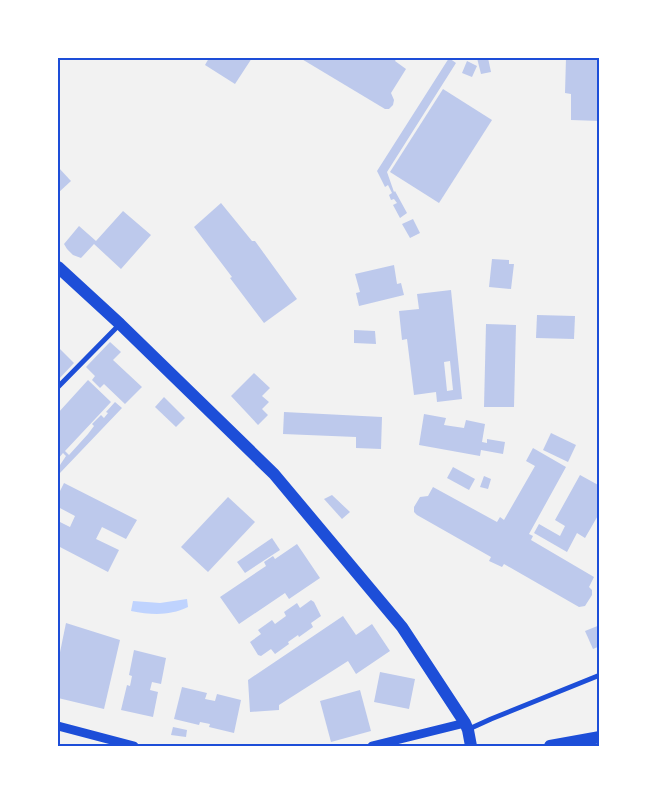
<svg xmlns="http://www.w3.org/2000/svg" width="657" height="804" font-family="'DejaVu Sans',sans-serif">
<rect width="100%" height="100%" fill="#f2f2f2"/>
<path fill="#bfd3fe" d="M187 599 188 607C169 616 152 615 131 611L133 601 160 603Z"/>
<g fill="#bdc9ec" fill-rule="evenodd">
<polygon points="209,58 252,58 235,84 205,65"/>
<polygon points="300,58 397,58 395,61 406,69 391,93 394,100 393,105 389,109 385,109"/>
<polygon points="449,58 456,63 387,172 394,192 395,191 407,213 400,218 393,205 397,203 394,199 391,200 389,195 392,193 388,185 385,187 377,171"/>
<polygon points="477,58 488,58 491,72 481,74"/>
<polygon points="566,58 600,58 600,121 571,120 571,94 565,93"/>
<polygon points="467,61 477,66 472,77 462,73"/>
<polygon points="443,89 492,120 439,203 390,172"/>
<polygon points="58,167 71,181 58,193"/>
<polygon points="221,203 252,241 255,241 297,299 264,323 230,278 232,277 194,227"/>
<polygon points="123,211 151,235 121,269 94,244 81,258 73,255 67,249 64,244 79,226 96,241"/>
<polygon points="413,219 420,233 410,238 402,224"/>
<polygon points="492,259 509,260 509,264 514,264 511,289 489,287"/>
<polygon points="394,265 397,284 401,283 404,295 359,306 356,293 360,292 355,274"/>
<path d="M451 290 462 399 437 402 436 392 414 395 407 339 402 340 399 311 419 309 417 294ZM450 361 453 390 447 391 444 362Z"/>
<polygon points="537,315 575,316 574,339 536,338"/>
<polygon points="486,324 516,325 514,407 484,407"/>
<polygon points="354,330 375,331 376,344 354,343"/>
<polygon points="110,342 121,352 113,360 142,387 125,404 104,384 100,388 92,380 95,376 86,367"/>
<polygon points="58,347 74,363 58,380"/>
<polygon points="254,373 270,388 262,396 269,402 262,409 268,415 258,425 231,396"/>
<polygon points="88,380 111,402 65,451 69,455 88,434 94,426 92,424 101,415 104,418 108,413 106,412 115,402 122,408 59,474 58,468 66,456 63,453 58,459 58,413"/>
<polygon points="164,397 185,418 176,427 155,407"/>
<polygon points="284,412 382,417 381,449 356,448 356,437 283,434"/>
<polygon points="424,414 446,418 444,425 464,428 466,420 485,424 482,442 487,443 487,439 505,442 503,454 481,450 480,456 419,445"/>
<polygon points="551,433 576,445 568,462 543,450"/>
<polygon points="533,448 566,467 529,534 533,536 531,540 594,577 589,587 592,590 592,595 585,606 579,607 504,564 502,567 489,561 491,557 417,515 414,512 414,507 420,497 428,496 433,487 497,522 500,517 504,520 535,466 526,461"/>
<polygon points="453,467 475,479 469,490 447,478"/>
<polygon points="580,475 600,486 600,512 585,538 577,533 567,552 534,533 539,524 560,536 565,526 555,520"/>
<polygon points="484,476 491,479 488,489 480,487"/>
<polygon points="64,483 137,520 126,539 102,527 96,539 119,550 108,572 58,546 58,521 70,527 75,516 58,507 58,495"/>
<polygon points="332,495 350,512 342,519 324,499"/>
<polygon points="228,497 255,522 208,572 181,547"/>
<polygon points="272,538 280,550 245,573 237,562"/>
<polygon points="297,544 320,578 289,599 285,593 239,624 220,597 266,566 264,562 273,556 275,559"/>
<polygon points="311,600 314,602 321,616 311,623 313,627 299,637 298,635 288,642 289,644 275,654 271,649 261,656 258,655 250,642 261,634 258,630 272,620 275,624 286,616 284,612 297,603 300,608"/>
<polygon points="343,616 356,635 372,624 390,651 356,674 348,661 279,705 279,710 250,712 248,680"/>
<polygon points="66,623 120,640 104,709 58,698 58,662"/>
<polygon points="600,625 600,646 593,649 585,631"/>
<polygon points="134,650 166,658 161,684 152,682 150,690 158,692 153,717 121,710 127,685 130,686 132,676 129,675"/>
<polygon points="380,672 415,679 409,709 374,702"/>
<polygon points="182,687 207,693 205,699 215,701 217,694 241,700 234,733 209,727 210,724 200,722 199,725 174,719"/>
<polygon points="360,690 371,731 331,742 320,701"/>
<polygon points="173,727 187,730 186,737 171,735"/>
</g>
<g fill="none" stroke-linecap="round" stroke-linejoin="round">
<g stroke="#1d4ed8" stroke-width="5">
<polyline points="58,387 119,325"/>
<polyline points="469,729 491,719 600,675"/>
</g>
<g stroke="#1d4ed8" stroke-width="9">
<polyline points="58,726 134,746"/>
<polyline points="372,746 465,723"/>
</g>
<g stroke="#1d4ed8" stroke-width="12">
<polyline points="58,267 120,324 274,474 402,627 465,723 468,730 471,746"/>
<polyline points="550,746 600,737"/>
</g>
</g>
<rect width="657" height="804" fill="none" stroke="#ffffff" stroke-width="118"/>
<rect x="59" y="59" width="539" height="686" fill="none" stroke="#1d4ed8" stroke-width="2"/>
</svg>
